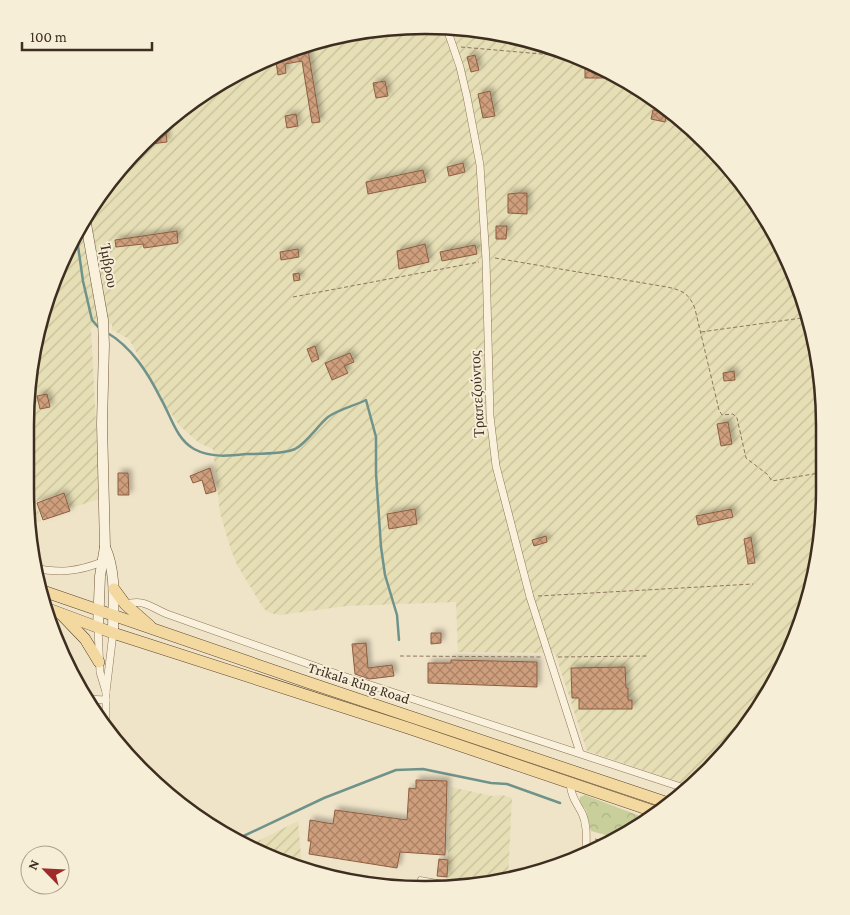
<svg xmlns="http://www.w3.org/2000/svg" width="850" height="915" font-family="'Crimson Pro',serif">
<defs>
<pattern id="farmland-furrows" width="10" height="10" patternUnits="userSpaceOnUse" patternTransform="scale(1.25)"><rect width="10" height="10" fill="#e6deb5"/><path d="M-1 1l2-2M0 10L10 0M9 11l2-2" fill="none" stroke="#c6bf9b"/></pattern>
<pattern id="grass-dots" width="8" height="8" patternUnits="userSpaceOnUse" patternTransform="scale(1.25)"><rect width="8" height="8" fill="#c9cf9b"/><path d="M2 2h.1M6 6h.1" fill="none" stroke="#aeb285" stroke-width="1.8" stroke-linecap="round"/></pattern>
<pattern id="forest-crowns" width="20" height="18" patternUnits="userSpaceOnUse" patternTransform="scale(1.25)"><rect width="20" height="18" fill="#c9cf9b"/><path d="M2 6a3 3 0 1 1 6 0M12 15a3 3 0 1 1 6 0" fill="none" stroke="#aeb285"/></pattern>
<pattern id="building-cross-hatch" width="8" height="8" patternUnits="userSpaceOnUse" patternTransform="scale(1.25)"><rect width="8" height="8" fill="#cf9f7d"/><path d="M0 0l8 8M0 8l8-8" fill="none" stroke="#a98266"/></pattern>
<filter id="shadow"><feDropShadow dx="3.5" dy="-3.5" stdDeviation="2.5" flood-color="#0004"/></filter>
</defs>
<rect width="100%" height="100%" fill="#f0e4c8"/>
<g fill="url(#farmland-furrows)">
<polygon points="451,26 528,39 602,66 668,107 726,161 771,225 804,296 822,373 817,568 795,643 757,712 708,773 691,786 587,751 555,653 458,652 456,602 346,606 280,615 270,613 264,609 237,565 231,550 220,513 213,449 199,443 179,425 166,406 129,339 112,330 112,324 105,322 91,328 100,499 70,508 64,492 36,502 41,521 31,524 26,399 39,322 66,248 107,182 161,124 225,79 296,46 373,28"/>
<polygon points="451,787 492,796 502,795 512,798 508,879 481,886 447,881"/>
<polygon points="298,821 302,869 246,847"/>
</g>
<polygon fill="url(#grass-dots)" points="302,865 443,888 399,889 321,876 302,869"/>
<polygon fill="url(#forest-crowns)" points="585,795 648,819 620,839 591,831 586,810 579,802 580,797"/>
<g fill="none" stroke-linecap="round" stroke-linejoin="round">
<g stroke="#6f938a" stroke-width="2.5">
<polyline points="76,232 83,281 92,320 99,328"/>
<path d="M106 332C132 347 148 373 161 399 171 416 176 439 194 449 211 458 229 456 246 454 260 454 284 454 295 449 307 443 318 425 328 417 339 409 354 406 366 400L376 437V473L381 547 385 575 397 615 399 640"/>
<polyline points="235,840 324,798 396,770 423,769 491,783 507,784 560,803"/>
</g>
</g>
<g fill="url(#building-cross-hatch)" stroke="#8d5f41" filter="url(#shadow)">
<polygon points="307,44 320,122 312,123 302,61 285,64 286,73 278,75 275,56 296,46"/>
<polygon points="475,55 479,70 471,72 467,57"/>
<polygon points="593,63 609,71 609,78 585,78 585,64 593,64"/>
<polygon points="385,81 388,96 376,98 373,83"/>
<polygon points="490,91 495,116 483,118 478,94"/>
<polygon points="653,110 667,114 665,122 651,119"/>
<polygon points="296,114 298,126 287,128 285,116"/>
<polygon points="166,133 167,142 142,145 152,134"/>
<polygon points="463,163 465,172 449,176 447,167"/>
<polygon points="423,170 426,182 368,194 366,182"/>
<polygon points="518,193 527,193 527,214 508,213 508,194"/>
<polygon points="496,226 507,226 506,239 496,239"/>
<polygon points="177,231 178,243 144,248 143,244 116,247 115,240"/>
<polygon points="425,244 429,262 399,269 397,251"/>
<polygon points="475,245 477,254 442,261 440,252"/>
<polygon points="298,249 299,257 281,260 280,252"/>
<polygon points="299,273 300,280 294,281 293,274"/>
<polygon points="315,346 319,359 312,362 307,349"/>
<polygon points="350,353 354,362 344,366 348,373 332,380 325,363"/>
<polygon points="734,371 735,380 724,381 723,373"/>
<polygon points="47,394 50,407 40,409 37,396"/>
<polygon points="728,422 732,444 721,446 717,424"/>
<polygon points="210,468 216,491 206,494 202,480 193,483 190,476"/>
<polygon points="118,473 128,473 129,495 118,495"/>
<polygon points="64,493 70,511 43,520 37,503"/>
<polygon points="415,509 417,524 389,529 387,514"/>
<polygon points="731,509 733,517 698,525 696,516"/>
<polygon points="546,536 547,542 534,546 532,540"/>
<polygon points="751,537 755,563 748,564 744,539"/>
<polygon points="431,633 441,633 441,643 431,644"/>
<polygon points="366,643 368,668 392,665 394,676 369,679 355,674 352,644"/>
<polygon points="451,660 537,662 537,687 428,683 428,663 451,663"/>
<polygon points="625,667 626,688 628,688 628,700 632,700 632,709 579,709 579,698 572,698 571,668"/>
<polygon points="416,780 447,781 445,855 400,852 397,868 309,854 311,841 308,841 310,820 333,824 335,810 407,820 409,788 416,789"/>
<polygon points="439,859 448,860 447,877 437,876"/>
</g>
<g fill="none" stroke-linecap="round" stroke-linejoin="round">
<g stroke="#8d765c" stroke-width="5">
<polyline id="lane" points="420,879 467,887"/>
</g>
<g stroke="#8d765c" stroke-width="8">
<g id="street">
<polyline points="446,26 460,67 467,97 480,165 486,260 490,416 496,466 530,597 580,753"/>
<path d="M33 568C59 573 77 572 102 562"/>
<path d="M125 604C145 599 150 607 167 614L334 673 687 789"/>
<polyline points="98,628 100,672 106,692"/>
<polyline points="86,699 106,700"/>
<polyline points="106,731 106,692 113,633"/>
<path d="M570 783C571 796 576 802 582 813 588 826 586 841 586 854"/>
</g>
</g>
<g stroke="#6f573f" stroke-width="11">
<g id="secondary">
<polyline points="85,218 103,320 104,345 102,424 105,547 100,576 98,628"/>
<path d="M105 547C117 574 113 604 113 633"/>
</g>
</g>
<g stroke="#5b4430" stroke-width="12">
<g id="primary">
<polyline points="114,589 125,604 150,626"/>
<polyline points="40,590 307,682 668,803"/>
<polyline points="46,608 113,633 408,728 656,812"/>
<polyline points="61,614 85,639 99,662"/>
</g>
</g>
<g stroke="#8d765c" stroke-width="1" stroke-dasharray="4 2.5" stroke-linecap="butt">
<polyline points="461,47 576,57"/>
<path d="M495 258 667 287C682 290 690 294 695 309L719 410 722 415 733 414 737 418 746 458 767 474 772 481 819 473"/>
<polyline points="293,297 479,262"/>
<polyline points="701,332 809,317"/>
<polyline points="538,596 753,584"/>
<polyline points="400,656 541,657"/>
<polyline points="558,657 647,656"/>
<polyline points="595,839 611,843"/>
</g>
<use href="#lane" stroke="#faf1dc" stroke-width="4"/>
<use href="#street" stroke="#faf1dc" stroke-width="7"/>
<use href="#secondary" stroke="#faf1dc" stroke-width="10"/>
<use href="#primary" stroke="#f3d9a0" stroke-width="11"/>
</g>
<g text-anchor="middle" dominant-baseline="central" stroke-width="4" stroke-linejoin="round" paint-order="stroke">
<g font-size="15" fill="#3d2e20" stroke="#f7eed8">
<text transform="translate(109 266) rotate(80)">Ίμβρου</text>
<text transform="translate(477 394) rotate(-93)">Τραπεζούντος</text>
<text transform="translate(359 683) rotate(18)">Trikala Ring Road</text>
</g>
</g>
<path d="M0 0H850V915H0ZM425 34H425A391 391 0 0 1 816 425V490A391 391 0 0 1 425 881H425A391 391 0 0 1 34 490V425A391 391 0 0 1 425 34Z" fill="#f7eed8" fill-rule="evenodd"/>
<path fill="none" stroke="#3d2e20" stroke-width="2.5" d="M425 34H425A391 391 0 0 1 816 425V490A391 391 0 0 1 425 881H425A391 391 0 0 1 34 490V425A391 391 0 0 1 425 34Z"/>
<g transform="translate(45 870) rotate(294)"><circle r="24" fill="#f7eed8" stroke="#ada18e"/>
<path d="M0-4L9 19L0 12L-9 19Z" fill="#9e2a2b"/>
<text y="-8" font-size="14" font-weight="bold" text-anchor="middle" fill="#3d2e20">N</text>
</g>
<path d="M22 42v8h130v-8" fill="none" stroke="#3d2e20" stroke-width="2.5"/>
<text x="30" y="42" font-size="15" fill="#3d2e20" stroke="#f7eed8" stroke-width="4" paint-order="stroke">100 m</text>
</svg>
